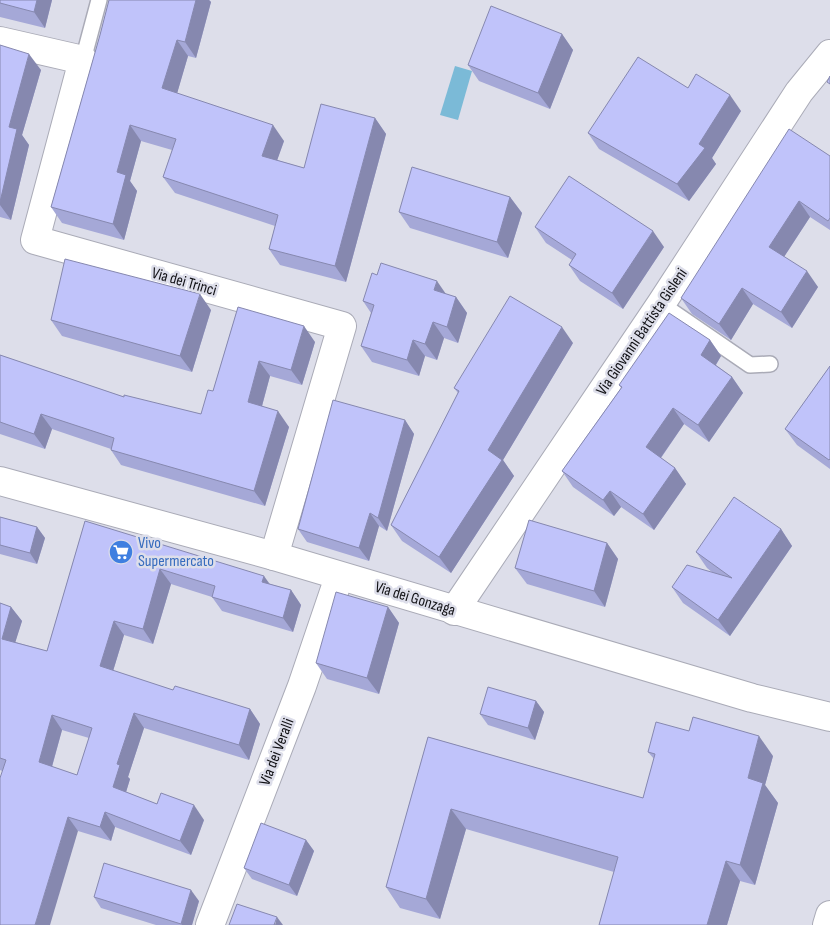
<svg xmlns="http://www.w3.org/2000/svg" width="830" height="925" font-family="'Sofia Sans Condensed',sans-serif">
<rect width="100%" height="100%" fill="#dddeea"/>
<polygon fill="#7bbad7" points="455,66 472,71 458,120 440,115"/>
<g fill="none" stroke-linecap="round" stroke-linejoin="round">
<g stroke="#aaabb7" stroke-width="18">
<g id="lane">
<polyline points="83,60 99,0"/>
<polyline points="661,304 750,365 770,364"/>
</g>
</g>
<g stroke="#aaabb7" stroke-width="30">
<g id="street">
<polyline points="0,41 83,60 35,240 342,326 274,556"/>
<polyline points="0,481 274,556 752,698 830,717"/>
<polyline points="454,611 661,304 799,92 830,54"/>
<polyline points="210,925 302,686 339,577"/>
<polyline points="827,925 830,915"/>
</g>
</g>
<use href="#lane" stroke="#fff" stroke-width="15"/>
<use href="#street" stroke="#fff" stroke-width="28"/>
</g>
<g fill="#a5a8d7" fill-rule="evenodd">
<polygon points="0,0 52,0 45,28 0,17"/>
<polygon points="109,0 209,0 211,2 196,58 188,56 177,93 284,141 277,160 304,168 375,118 386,134 346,282 280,265 269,249 275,226 175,193 163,177 172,150 141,141 130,181 137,191 124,240 62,223 51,207 100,35"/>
<polygon points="562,34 573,50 550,109 479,81 468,65"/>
<polygon points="0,45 41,70 22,135 29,145 11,220 0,217"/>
<polygon points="688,88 741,111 712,158 716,164 689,201 599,149 588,133"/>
<polygon points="830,156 830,230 810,217 784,257 818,287 792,328 753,304 731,340 692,314 681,298"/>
<polygon points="510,197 522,213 508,258 410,228 399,212"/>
<polygon points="535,227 664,247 623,309 580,281 569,265 572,260 546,243"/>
<polygon points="445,294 456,297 467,313 458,343 444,338 437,360 425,356 419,376 372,362 361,346 371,313 363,301"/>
<polygon points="238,307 315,342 302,385 270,376 262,406 289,427 265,506 121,465 111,450 111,449 52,429 45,449 0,434 0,355 124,397 201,414 213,391"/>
<polygon points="211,310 192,372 62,336 51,320"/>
<polygon points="710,340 721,356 716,365 732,377 743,393 709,442 684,424 661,458 675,468 686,484 654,530 621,507 614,516 573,487 562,471 621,388 619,385"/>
<polygon points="573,343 503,460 514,476 451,573 402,541 391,525 458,393 454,388"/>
<polygon points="830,366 830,469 797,445 785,429"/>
<polygon points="405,420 414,434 387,531 379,526 369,561 307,542 298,529"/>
<polygon points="0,517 37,527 45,538 37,564 0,554"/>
<path d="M85 521 270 584 291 590 301 605 293 632 222 611 212 597 171 584 153 644 124 635 113 671 173 690 250 709 260 724 249 760 144 728 128 777 130 779 126 792 157 804 204 820 191 855 115 827 111 841 78 831 2 771 0 770V603L11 607 22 621 15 642 47 651ZM62 730 89 738 77 775 52 767Z"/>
<polygon points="781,529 792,546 730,636 683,603 672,587 713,573 707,568 696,552"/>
<polygon points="607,543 618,559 605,607 527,584 515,568"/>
<polygon points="388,607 399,623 379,694 327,679 316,663"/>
<polygon points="536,701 544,712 535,740 488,725 480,714"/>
<polygon points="428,737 643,798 654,759 648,752 773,756 765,785 778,803 755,885 740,881 727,925 599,925 614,872 466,829 440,919 400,908 386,887"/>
<polygon points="306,840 314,851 297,896 252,879 244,868"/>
<polygon points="94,897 199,901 192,925 156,925 101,908"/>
</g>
<g fill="#8688af">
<polygon points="37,0 52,0 45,28 34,12"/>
<polygon points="196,0 209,0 211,2 196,58 185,42"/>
<polygon points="562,34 573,50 550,109 538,93"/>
<polygon points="177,40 188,56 174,104 162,88"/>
<polygon points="29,54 41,70 22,135 29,145 11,220 0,205 0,202 9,127"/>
<polygon points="730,95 741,111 712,158 716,164 689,201 677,184 699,144"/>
<polygon points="375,118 386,134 346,282 335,266"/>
<polygon points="130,125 141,141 130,181 137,191 124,240 113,224 117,172"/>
<polygon points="273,125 284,141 273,172 262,156"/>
<polygon points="510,197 522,213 508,258 497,242"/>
<polygon points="799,201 810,217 780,263 769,247"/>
<polygon points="653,231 664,247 623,309 612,293"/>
<polygon points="807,271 818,287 792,328 781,312"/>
<polygon points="437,281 448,297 434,290"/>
<polygon points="742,288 753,304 731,340 719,324"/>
<polygon points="200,294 211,310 192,372 180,356"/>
<polygon points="456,297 467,313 458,343 447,327"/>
<polygon points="433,322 444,338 437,360 425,344"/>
<polygon points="304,326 315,342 302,385 291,370"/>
<polygon points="562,327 573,343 503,460 514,476 451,573 439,557 488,450"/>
<polygon points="413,340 425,356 419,376 407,360"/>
<polygon points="710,340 721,356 712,371 701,355"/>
<polygon points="259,361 270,376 259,417 248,402"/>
<polygon points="732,377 743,393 709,442 698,425"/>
<polygon points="673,408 684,424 657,463 646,447"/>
<polygon points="278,411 289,427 265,506 254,491"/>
<polygon points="41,414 52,429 45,449 34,434"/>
<polygon points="405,420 414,434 387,531 378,518"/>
<polygon points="675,468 686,484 654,530 643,514"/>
<polygon points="610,491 621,507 614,516 603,500"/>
<polygon points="370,513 379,526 369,561 359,548"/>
<polygon points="37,527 45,538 37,564 30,553"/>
<polygon points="781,529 792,546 730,636 718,620"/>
<polygon points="607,543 618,559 605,607 594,591"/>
<polygon points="160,569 171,584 153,644 143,629"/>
<polygon points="264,576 274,590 262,582"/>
<polygon points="291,590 301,605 293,632 283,618"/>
<polygon points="11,607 22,621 12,653 2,639"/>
<polygon points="388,607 399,623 379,694 367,678"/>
<polygon points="114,621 124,635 110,681 100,666"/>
<polygon points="536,701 544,712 535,740 528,728"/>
<polygon points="250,709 260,724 249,760 239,745"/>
<polygon points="134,713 144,728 128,777 130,779 123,802 113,787 117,764"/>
<polygon points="52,715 62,730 49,777 39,762"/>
<polygon points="759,736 773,756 765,785 778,803 755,885 740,865 748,778"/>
<polygon points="194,805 204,820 191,855 180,841"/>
<polygon points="451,809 466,829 440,919 426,899"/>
<polygon points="105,812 115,827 111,841 100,827"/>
<polygon points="68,817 78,831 50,925 35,925"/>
<polygon points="306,840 314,851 297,896 289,885"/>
<polygon points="726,861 740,881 727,925 707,925"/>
<polygon points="191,890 199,901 192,925 182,925 181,924"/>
<polygon points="277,917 283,925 275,925"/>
</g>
<g fill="#c0c3fa" stroke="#8688af" fill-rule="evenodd">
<polygon points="0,0 37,0 34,12 0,3"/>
<polygon points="109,0 196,0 185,42 177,40 162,88 273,125 262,156 304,168 321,104 375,118 335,266 269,249 278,215 163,177 176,139 130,125 117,172 126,175 113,224 51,207 100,35"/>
<polygon points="491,6 562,34 538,93 468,65"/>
<polygon points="0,45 29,54 9,127 17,129 0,202"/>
<polygon points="638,57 688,88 696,74 730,95 699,144 705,148 677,184 588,133"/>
<polygon points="830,76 830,84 827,82"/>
<polygon points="789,129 830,156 830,218 828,221 799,201 769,247 807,271 781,312 742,288 719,324 681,298"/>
<polygon points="412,167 510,197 497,242 399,212"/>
<polygon points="569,176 653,231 612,293 569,265 576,254 535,227"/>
<polygon points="65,259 200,294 180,356 51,320"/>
<polygon points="381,263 437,281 434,290 456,297 447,327 433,322 425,344 413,340 407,360 361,346 374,305 363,301 372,273 377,275"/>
<polygon points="510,296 562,327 488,450 502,460 439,557 391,525 459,391 454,388"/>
<polygon points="238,307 304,326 291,370 259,361 248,402 278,411 254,491 111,450 114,438 41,414 34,434 0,422 0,355 124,397 124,395 201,414 208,390 213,391"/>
<polygon points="669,313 710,340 701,355 732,377 698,425 673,408 646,447 675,468 643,514 610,491 603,500 562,471 622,387 619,385"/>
<polygon points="830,366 830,459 829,460 785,429"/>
<polygon points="333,400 405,420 378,518 370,513 359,548 298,529"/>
<polygon points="734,497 781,529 718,620 672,587 687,565 732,578 696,552"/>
<polygon points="0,517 37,527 30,553 0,545"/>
<polygon points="529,520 607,543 594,591 515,568"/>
<path d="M85 521 264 576 262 582 291 590 283 618 212 597 215 586 160 569 143 629 114 621 100 666 173 690 175 686 250 709 239 745 134 713 117 764 120 765 113 787 157 804 161 793 194 805 180 841 105 812 100 827 68 817 35 925H0V778L6 760 0 758V603L11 607 2 639 47 651ZM52 715 92 728 77 775 39 762Z"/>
<polygon points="336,592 388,607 367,678 316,663"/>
<polygon points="488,687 536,701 528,728 480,714"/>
<polygon points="693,717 759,736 748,778 763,783 740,865 726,861 707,925 599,925 618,857 451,809 426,899 386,887 428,737 643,798 655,754 648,752 656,722 689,731"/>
<polygon points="261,823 306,840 289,885 244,868"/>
<polygon points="104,863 191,890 181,924 94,897"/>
<polygon points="237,904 277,917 274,925 275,925 229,925"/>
</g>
<defs>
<g id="supermarket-disc" transform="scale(1.25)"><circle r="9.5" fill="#3f7fe0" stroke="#dddeea"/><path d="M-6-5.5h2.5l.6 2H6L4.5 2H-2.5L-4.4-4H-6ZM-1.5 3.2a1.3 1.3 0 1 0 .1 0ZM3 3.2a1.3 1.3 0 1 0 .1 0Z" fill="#fff"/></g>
</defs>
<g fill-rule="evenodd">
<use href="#supermarket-disc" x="121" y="552"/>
</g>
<g text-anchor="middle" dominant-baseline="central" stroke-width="5" stroke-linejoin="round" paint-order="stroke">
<g font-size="16" fill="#111115" stroke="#dddeea">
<text transform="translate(184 282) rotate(16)">Via dei Trinci</text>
<text transform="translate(642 332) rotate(-56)">Via Giovanni Battista Gisleni</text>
<text transform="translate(415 599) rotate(17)">Via dei Gonzaga</text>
<text transform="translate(277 752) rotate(-69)">Via dei Veralli</text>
</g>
<g font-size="16" fill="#366cbe" stroke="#dddeea" text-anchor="start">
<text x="138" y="543">Vivo<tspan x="138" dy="18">Supermercato</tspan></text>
</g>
</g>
</svg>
